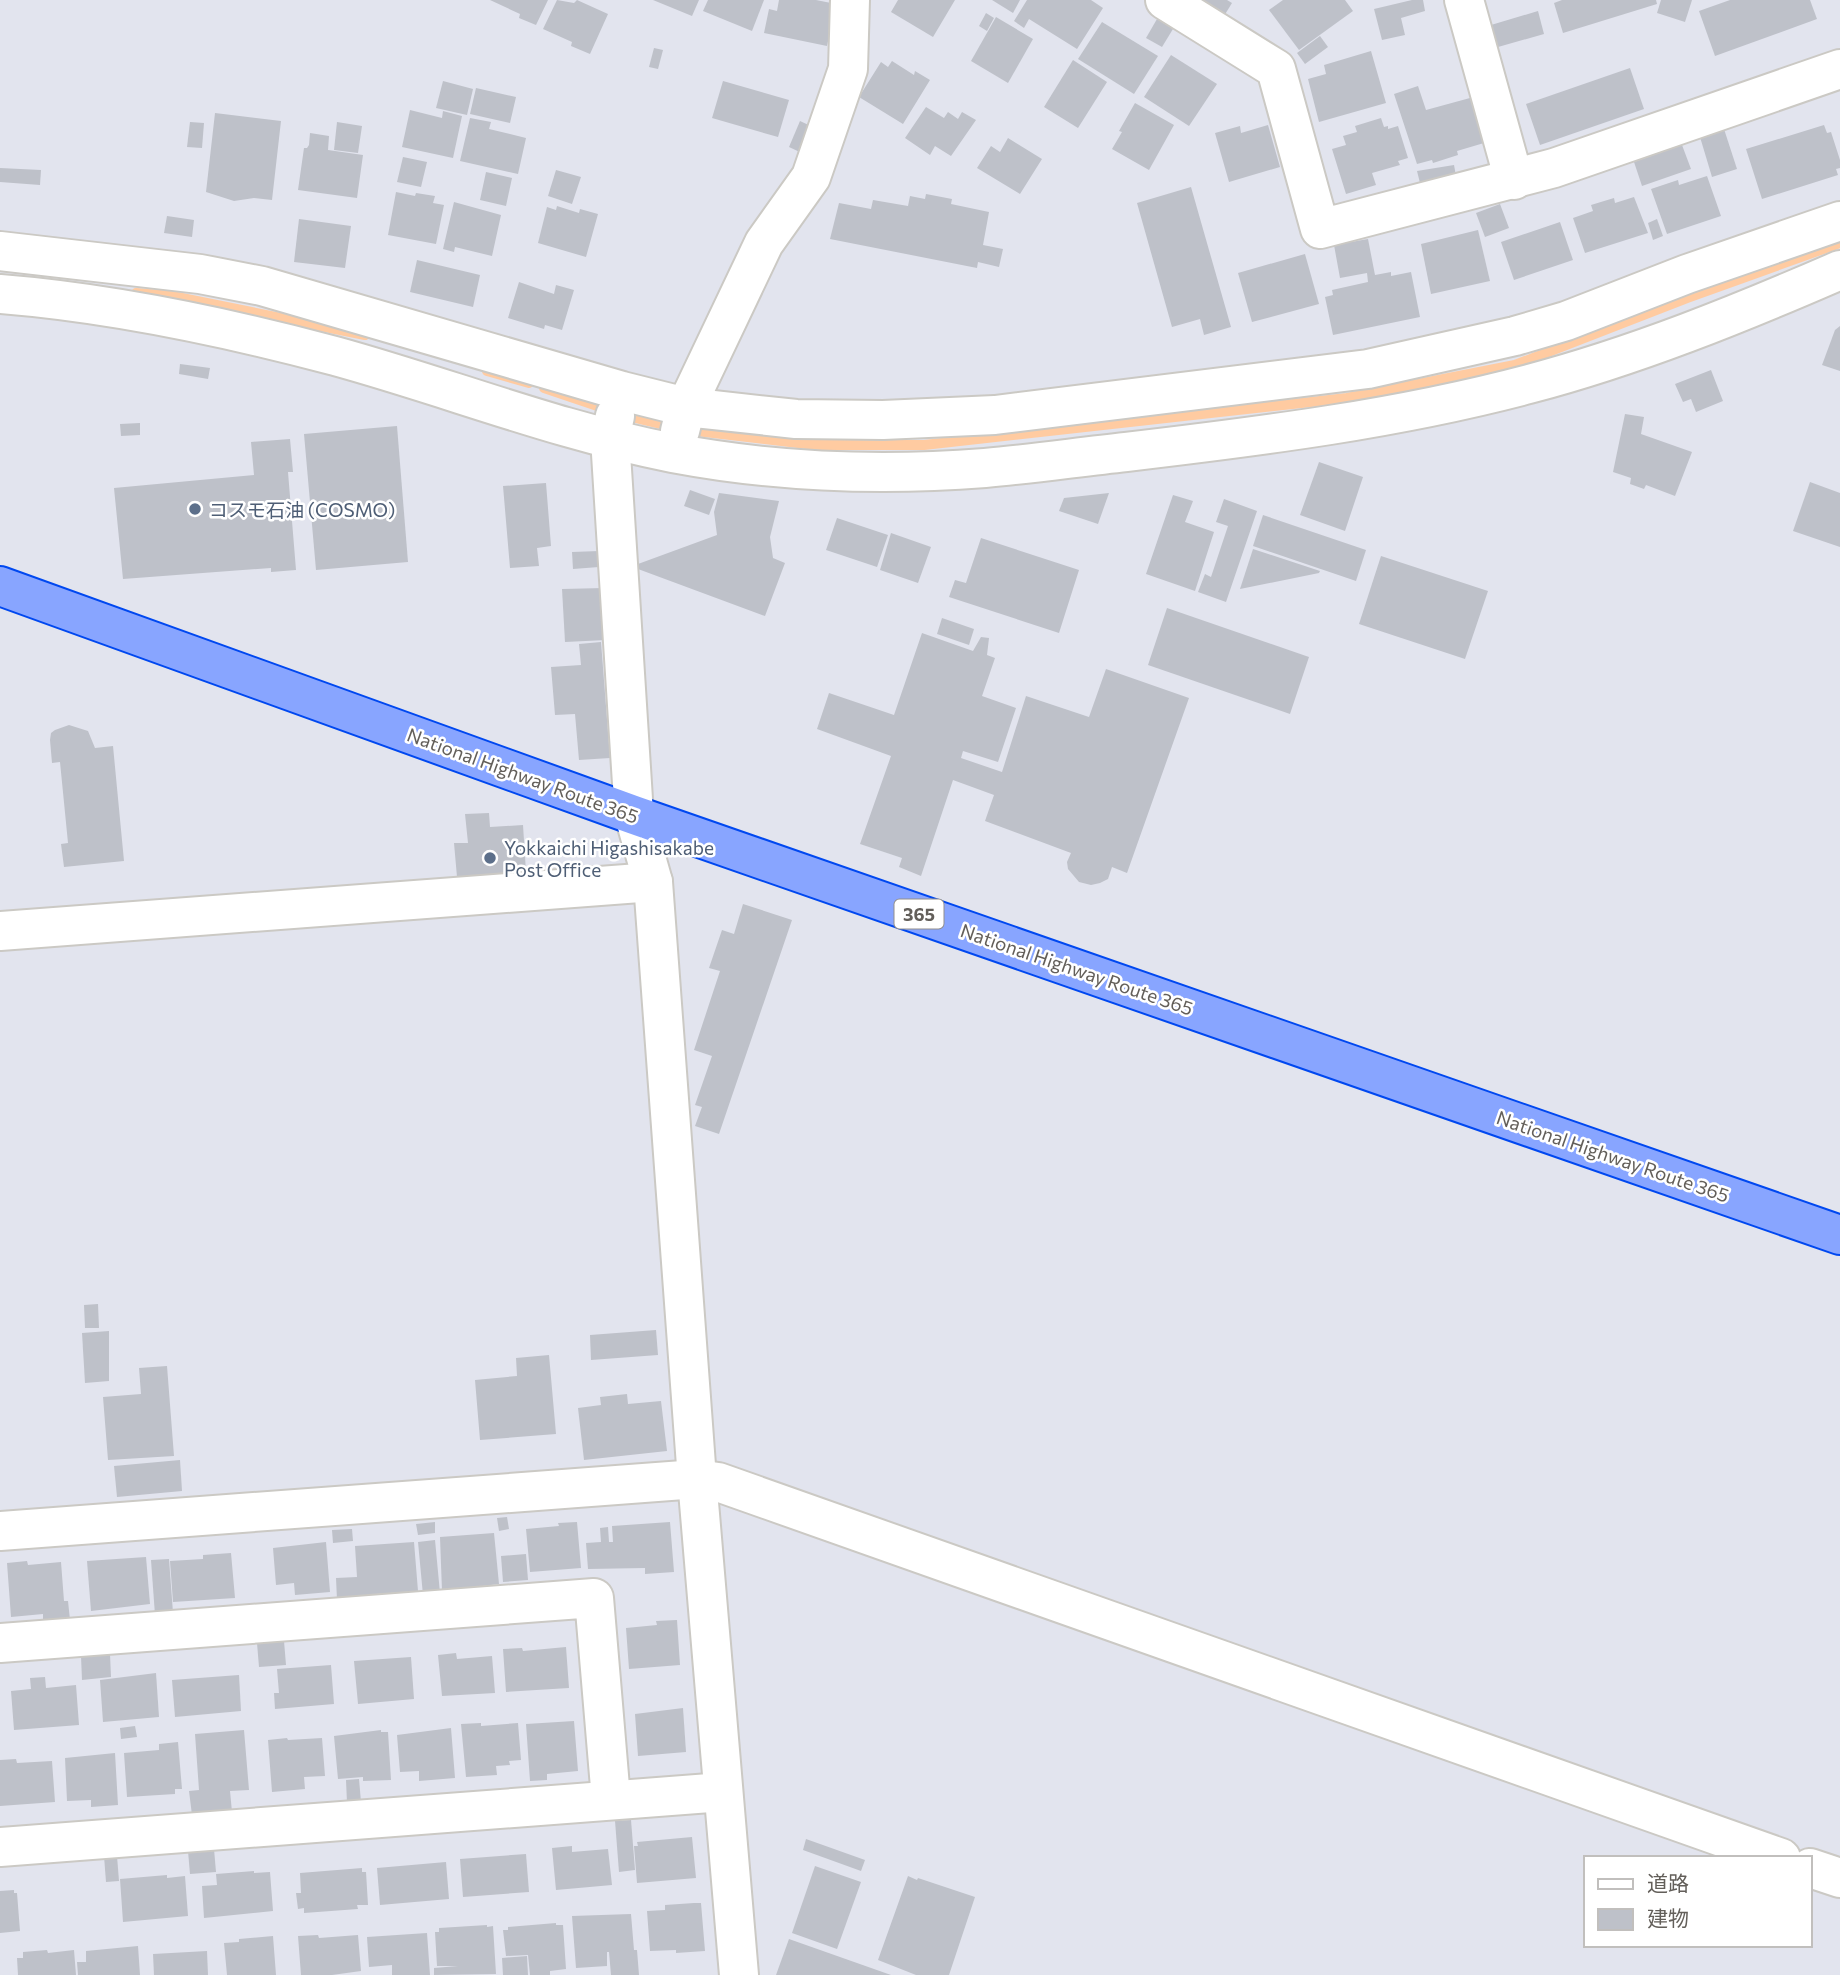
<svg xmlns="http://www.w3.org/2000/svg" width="1840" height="1975" font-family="Commissioner,'Noto Sans JP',sans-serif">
<rect width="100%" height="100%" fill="#e2e4ee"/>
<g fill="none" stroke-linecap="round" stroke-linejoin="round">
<g stroke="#ffcba1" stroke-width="10">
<polyline points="136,293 172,296 365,335"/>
<polyline points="487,371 529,383"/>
<polyline points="544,388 627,416 673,427"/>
<polyline points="688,430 815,445 924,445 1347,398 1515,365 1687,298 1840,243"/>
</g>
</g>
<g fill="#bec1c9">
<polygon points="490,0 548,0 536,25 519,18 520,14"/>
<polygon points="557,0 574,3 577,0 608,14 590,54 571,46 572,42 543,29"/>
<polygon points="653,0 699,0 692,16"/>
<polygon points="708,0 764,0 752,31 703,11"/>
<polygon points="779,0 816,0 831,3 830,7 835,8 827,46 764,33 769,9 777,11"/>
<polygon points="898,0 955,0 933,37 891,12"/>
<polygon points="992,0 1020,0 1013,13"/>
<polygon points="1027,0 1091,0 1103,8 1077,49 1029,19 1024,28 1014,21"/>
<polygon points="1204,0 1227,0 1232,3 1224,16 1202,2"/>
<polygon points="1283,0 1345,0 1353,11 1299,50 1269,10"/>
<polygon points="1412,0 1423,0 1425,11 1401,18 1405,35 1382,40 1374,9"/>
<polygon points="1562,0 1656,0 1657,4 1563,33 1554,3"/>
<polygon points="1661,0 1692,0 1685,22 1657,13"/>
<polygon points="1730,0 1810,0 1817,19 1715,56 1699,11"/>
<polygon points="1538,11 1544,34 1498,47 1491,25"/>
<polygon points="986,13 994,18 987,31 979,26"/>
<polygon points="996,17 1033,39 1008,83 971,61"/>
<polygon points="1157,19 1173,29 1162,47 1146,38"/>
<polygon points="1102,22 1158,56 1134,94 1078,59"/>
<polygon points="1320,36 1328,47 1305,64 1297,53"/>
<polygon points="654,48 663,50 658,69 649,67"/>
<polygon points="1371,51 1386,103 1319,122 1308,79 1326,74 1324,65"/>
<polygon points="1171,55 1217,84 1189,126 1144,97"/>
<polygon points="1073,60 1107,82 1078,128 1044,107"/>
<polygon points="892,61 914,75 915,71 930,80 903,124 859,97 881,62 888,67"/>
<polygon points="1630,68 1644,109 1540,145 1526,104"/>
<polygon points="443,81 473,89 467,115 436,108"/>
<polygon points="723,81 789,100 778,137 712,118"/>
<polygon points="1418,86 1426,110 1470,98 1484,143 1457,151 1458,155 1433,163 1432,160 1417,164 1394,94"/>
<polygon points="476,88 516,97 510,123 470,114"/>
<polygon points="1135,103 1174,125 1149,170 1112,149 1122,132 1119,131"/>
<polygon points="926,107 944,118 948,112 958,119 962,112 976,120 951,156 935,146 930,155 905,138"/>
<polygon points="410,110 442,118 443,111 462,116 453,158 402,147"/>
<polygon points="215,113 281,121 272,200 254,198 234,201 206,192"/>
<polygon points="470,118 491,122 489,129 526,138 518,174 460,161"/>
<polygon points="1381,118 1384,127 1388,126 1388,129 1398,126 1408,158 1398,161 1400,165 1372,173 1376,185 1346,194 1332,149 1346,145 1343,136 1357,132 1355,126"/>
<polygon points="800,121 815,128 804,154 789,147"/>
<polygon points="190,122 204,123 202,148 187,147"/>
<polygon points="337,122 362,126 358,153 334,150"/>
<polygon points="1268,125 1280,167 1229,182 1215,133 1240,126 1241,133"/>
<polygon points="1824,125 1827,133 1831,132 1840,160 1840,168 1836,169 1838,175 1762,199 1746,149"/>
<polygon points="1724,129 1737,169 1712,177 1700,137"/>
<polygon points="310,133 329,136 328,150 363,155 357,198 298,190 304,148 307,148 309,145"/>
<polygon points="1008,138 1042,159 1020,194 977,168 991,146 1000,152"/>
<polygon points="1682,145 1691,169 1642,186 1634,162"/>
<polygon points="403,157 427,162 421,187 397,182"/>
<polygon points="1454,165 1456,176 1420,183 1417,171"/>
<polygon points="0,168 41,170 40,185 0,182"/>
<polygon points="556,170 581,177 572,204 548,196"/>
<polygon points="486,172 512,178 506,206 480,200"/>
<polygon points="1707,176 1721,216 1667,234 1651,189 1678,180 1679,185"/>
<polygon points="1191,187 1231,327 1204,335 1200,319 1172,327 1137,203"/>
<polygon points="396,192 415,196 416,193 435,196 433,203 444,205 436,244 388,235"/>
<polygon points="926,194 952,199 951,204 989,212 983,245 1003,249 999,267 978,262 977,268 830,239 839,203 871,209 873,200 908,206 910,196 925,199"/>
<polygon points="1634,197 1648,233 1585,253 1573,218 1593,211 1591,205 1614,198 1615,203"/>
<polygon points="454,202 501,215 492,256 455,247 454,252 443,249"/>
<polygon points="1500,204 1509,228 1485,237 1476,213"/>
<polygon points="557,206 579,213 580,209 598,214 586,257 538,243 547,207 556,210"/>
<polygon points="167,216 194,220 192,237 164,233"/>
<polygon points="299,219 351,226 345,268 294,262"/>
<polygon points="1657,219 1663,236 1653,240 1648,223"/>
<polygon points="1560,222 1573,260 1514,280 1501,242"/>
<polygon points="1478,230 1490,281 1431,294 1421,244"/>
<polygon points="1368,239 1375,275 1391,272 1391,276 1411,272 1420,317 1333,335 1325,297 1333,295 1332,290 1368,282 1367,273 1340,278 1334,245"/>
<polygon points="1305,254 1319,304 1252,322 1238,273"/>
<polygon points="417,260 480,275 473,307 410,292"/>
<polygon points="519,282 554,294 556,285 574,290 562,330 545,325 544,329 508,318"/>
<polygon points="1840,326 1840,371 1822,365 1835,330"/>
<polygon points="180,364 210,368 208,379 179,374"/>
<polygon points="1711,370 1723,401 1696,412 1691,399 1683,402 1675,384"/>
<polygon points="1625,414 1644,417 1641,434 1692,452 1675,496 1646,485 1644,489 1630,484 1631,478 1613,472"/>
<polygon points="140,423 140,435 121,436 120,424"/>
<polygon points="397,426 408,562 316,570 304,434"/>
<polygon points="290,439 293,472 288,472 296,570 271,572 271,568 123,579 114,488 254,475 251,442"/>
<polygon points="1319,462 1363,477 1345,531 1300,515"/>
<polygon points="1810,482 1840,493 1840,547 1793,531"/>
<polygon points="546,483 551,546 537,548 539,566 510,568 503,486"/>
<polygon points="690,490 715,499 709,515 684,506"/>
<polygon points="719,493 779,501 770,537 773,558 785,563 765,616 638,569 638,564 717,535 714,512"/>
<polygon points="1109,493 1098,524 1059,511 1064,498"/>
<polygon points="1173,495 1193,501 1185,522 1214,532 1195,591 1146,574"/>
<polygon points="1224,499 1257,511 1226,602 1198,592 1205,574 1211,577 1228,526 1216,522"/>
<polygon points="1263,515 1366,550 1356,581 1253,546"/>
<polygon points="837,518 888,535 877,567 826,550"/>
<polygon points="891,533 931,547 918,583 880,570"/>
<polygon points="981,538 1079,570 1059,633 949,597 955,580 966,583"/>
<polygon points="1253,549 1320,571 1319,573 1240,589"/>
<polygon points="599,551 599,567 573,569 572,552"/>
<polygon points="1381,556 1488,591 1465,659 1359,624"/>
<polygon points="604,588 606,640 565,642 562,589"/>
<polygon points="1167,608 1309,657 1290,714 1148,665"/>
<polygon points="942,618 974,629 969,645 937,634"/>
<polygon points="922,633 973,651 981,637 989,638 987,655 995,658 982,696 1016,708 998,762 963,751 961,758 1002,772 1026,696 1089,717 1106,669 1189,698 1127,873 1112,867 1108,879 1100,883 1091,885 1079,882 1068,869 1067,862 1071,853 985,821 994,795 953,780 921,876 899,867 902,858 860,844 891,756 817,729 829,693 894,715"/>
<polygon points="601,642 610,758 579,760 575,714 555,715 551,667 581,665 579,644"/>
<polygon points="69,725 88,731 95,748 113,746 124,861 64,867 61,844 68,843 60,762 52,763 50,740 51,733 55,730"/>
<polygon points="489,813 490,827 523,825 526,872 457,877 454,843 468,843 465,814"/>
<polygon points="743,904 792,920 719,1134 695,1126 702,1107 695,1105 712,1056 694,1050 720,971 709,968 722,930 734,934"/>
<polygon points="98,1304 99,1328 85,1328 84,1305"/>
<polygon points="656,1330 658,1355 591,1360 590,1335"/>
<polygon points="109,1331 109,1381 85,1383 82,1333"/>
<polygon points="549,1355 556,1434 480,1440 475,1380 517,1376 516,1358"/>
<polygon points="167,1366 174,1456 108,1460 103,1397 141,1394 139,1368"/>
<polygon points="627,1394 628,1404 661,1401 667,1451 584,1460 578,1408 601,1405 600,1397"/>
<polygon points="180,1460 182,1491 117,1497 114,1466"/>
<polygon points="507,1517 509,1529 499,1531 497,1518"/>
<polygon points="435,1522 435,1533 418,1535 416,1524"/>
<polygon points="577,1522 581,1568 530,1572 526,1529 559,1526 558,1523"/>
<polygon points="670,1522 674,1572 645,1574 645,1568 588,1569 586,1543 601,1542 600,1528 608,1527 609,1542 613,1542 612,1526"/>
<polygon points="352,1529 353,1541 333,1543 332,1530"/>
<polygon points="494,1533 499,1584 442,1591 440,1537"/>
<polygon points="435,1540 440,1593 423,1595 418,1542"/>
<polygon points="326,1542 330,1592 295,1595 294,1583 276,1585 273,1548"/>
<polygon points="414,1542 418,1591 376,1594 376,1597 337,1600 336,1578 357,1577 355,1546"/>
<polygon points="231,1553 235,1598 173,1602 170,1561 203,1559 203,1555"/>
<polygon points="526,1554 528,1580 503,1582 501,1556"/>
<polygon points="146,1557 150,1604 91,1611 87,1561"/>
<polygon points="169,1559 173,1613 155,1615 151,1560"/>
<polygon points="27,1561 28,1565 61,1562 64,1601 68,1601 70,1620 43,1622 43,1614 11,1617 7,1563"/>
<polygon points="677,1620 680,1665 629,1669 626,1628 657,1625 656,1621"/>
<polygon points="284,1641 286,1665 259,1667 257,1643"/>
<polygon points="566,1647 569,1688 506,1692 503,1649 522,1648 523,1651"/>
<polygon points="456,1653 457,1659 492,1656 495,1693 442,1696 438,1655"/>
<polygon points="110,1654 111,1677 82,1680 81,1656"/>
<polygon points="411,1657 414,1699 358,1704 354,1661"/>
<polygon points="331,1665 334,1704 275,1709 274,1693 279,1693 277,1669"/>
<polygon points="156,1673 159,1717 103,1722 100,1680"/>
<polygon points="239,1675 241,1711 175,1717 172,1680"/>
<polygon points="45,1677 46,1688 76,1685 79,1725 14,1730 11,1691 31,1689 30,1678"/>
<polygon points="683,1708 686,1752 638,1756 635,1714"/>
<polygon points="574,1721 578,1771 547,1774 547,1780 530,1781 526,1724"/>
<polygon points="481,1723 481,1726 518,1723 521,1760 509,1761 510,1765 496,1766 497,1775 466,1777 461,1724"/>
<polygon points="135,1726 137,1737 121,1739 120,1728"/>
<polygon points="451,1728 455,1778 419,1781 419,1771 400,1772 397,1735"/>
<polygon points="244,1730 249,1790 230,1791 232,1812 192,1815 189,1791 199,1790 195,1734"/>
<polygon points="381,1730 381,1732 388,1732 391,1780 363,1781 363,1777 338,1779 334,1736"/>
<polygon points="287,1738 288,1740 322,1738 325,1776 304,1777 305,1789 272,1792 268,1740"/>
<polygon points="178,1742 182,1789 175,1789 175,1794 127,1797 124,1753 159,1750 159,1744"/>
<polygon points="115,1753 118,1805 91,1807 91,1800 67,1801 65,1758"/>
<polygon points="16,1759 17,1763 52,1761 55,1802 0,1806 0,1760"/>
<polygon points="359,1779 361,1802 347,1803 346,1780"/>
<polygon points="631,1820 635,1870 619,1872 615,1821"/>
<polygon points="692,1837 696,1878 637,1883 634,1846 638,1846 637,1842"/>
<polygon points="806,1839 865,1860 861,1871 803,1850"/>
<polygon points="572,1846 572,1852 608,1849 612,1885 556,1890 552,1848"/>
<polygon points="214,1849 216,1872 190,1874 188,1851"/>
<polygon points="526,1854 529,1892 463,1897 460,1859"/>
<polygon points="104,1856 117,1856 119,1881 106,1882"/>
<polygon points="446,1862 449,1899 380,1905 377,1868"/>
<polygon points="815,1866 861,1882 837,1949 792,1933"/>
<polygon points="362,1868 362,1872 366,1872 368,1905 357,1905 358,1909 304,1913 304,1908 298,1909 296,1893 301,1893 300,1873"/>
<polygon points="254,1871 254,1873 270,1872 273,1911 204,1918 202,1886 217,1885 216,1874"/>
<polygon points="167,1875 167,1878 185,1876 188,1916 123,1922 120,1879"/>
<polygon points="908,1876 917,1880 918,1878 975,1897 949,1975 916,1975 878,1960"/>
<polygon points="14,1890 14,1893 17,1893 20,1931 0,1933 0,1891"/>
<polygon points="694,1903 701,1903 705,1951 676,1953 676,1950 650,1951 647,1911 665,1910 665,1905"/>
<polygon points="631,1914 634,1950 637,1950 639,1975 611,1975 609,1952 607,1952 607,1966 576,1968 572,1916"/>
<polygon points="556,1923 556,1925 563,1925 566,1969 550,1971 550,1975 530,1975 528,1955 506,1956 503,1930 508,1930 508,1927"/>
<polygon points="487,1925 487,1927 493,1926 496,1974 434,1975 434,1968 458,1966 437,1966 435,1932 439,1932 439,1928"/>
<polygon points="427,1933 430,1975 392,1975 392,1965 369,1967 367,1937"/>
<polygon points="318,1935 319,1938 358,1935 361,1971 332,1975 301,1975 298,1936"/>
<polygon points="273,1936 276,1975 227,1975 224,1943 239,1942 239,1939"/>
<polygon points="789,1939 891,1975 776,1975"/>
<polygon points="138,1946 140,1975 78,1975 77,1962 86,1962 86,1951"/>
<polygon points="47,1950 48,1953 74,1950 76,1975 18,1975 17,1958 23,1958 23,1952"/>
<polygon points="207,1951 208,1975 154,1975 153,1954"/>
<polygon points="527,1956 528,1975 503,1975 502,1958"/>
</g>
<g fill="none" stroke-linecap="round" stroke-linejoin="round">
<g stroke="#cbc9c4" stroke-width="42">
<g id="street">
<polyline points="1165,0 1276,69 1320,229 1554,168 1840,69"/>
<polyline points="1464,0 1514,180"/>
<polyline points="0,251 200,274 262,286 622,391 686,407 796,419 883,420 995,415 1368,369 1515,336 1566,321 1687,274 1840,221"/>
<path d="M0 294C113 303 226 327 335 356 448 387 558 431 673 453 774 472 882 476 985 468 1032 464 1079 457 1126 452 1262 436 1397 419 1529 384 1635 356 1739 314 1840 270"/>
<polyline points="615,416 610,438 634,815 653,882 697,1479 739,1975"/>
<polyline points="680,431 686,407 764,243 811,177 848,69 850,0"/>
<polyline points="0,931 653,882"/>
<polyline points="0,1531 697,1479 718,1482 1781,1858"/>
<polyline points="0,1643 594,1598 611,1799"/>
<polyline points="0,1847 723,1792"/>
<polyline points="1810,1868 1840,1878"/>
</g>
</g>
<g stroke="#0048f0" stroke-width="42">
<polyline id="highway" points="0,586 634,815 1840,1235"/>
</g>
<use href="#street" stroke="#fff" stroke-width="38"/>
<use href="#highway" stroke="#88a5ff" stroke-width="38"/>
</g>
<g fill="#5c6f8a" stroke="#fff" stroke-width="2.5">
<circle cx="195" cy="509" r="7"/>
<circle cx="490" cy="858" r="7"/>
</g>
<g text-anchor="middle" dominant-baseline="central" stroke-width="5" stroke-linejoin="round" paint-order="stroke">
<rect fill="#fff" stroke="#928f8c" stroke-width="2" x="894.5" y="899.5" width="49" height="29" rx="5"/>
<g font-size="18" font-weight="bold" fill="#635f5a">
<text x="919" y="914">365</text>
</g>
<g font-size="19" fill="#4e5e75" stroke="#fff" text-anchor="start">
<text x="209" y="509">コスモ石油 (COSMO)</text>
<text x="504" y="847">Yokkaichi Higashisakabe<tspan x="504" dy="22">Post Office</tspan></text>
</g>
<g font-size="19" fill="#635f5a" stroke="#fff">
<text transform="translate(523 775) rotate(20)">National Highway Route 365</text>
<text transform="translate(1077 969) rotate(19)">National Highway Route 365</text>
<text transform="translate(1613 1156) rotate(19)">National Highway Route 365</text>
</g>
</g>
<rect x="1584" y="1856" width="228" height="91" fill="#ffffff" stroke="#c1bfbd" stroke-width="2"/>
<rect x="1598" y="1879" width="35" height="10" fill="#ffffff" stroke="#c1bfbd" stroke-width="2"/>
<text x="1647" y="1891" font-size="21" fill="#635f5a">道路</text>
<rect x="1598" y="1909" width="35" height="21" fill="#bec1c9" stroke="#c1bfbd" stroke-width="2"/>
<text x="1647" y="1926" font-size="21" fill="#635f5a">建物</text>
</svg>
